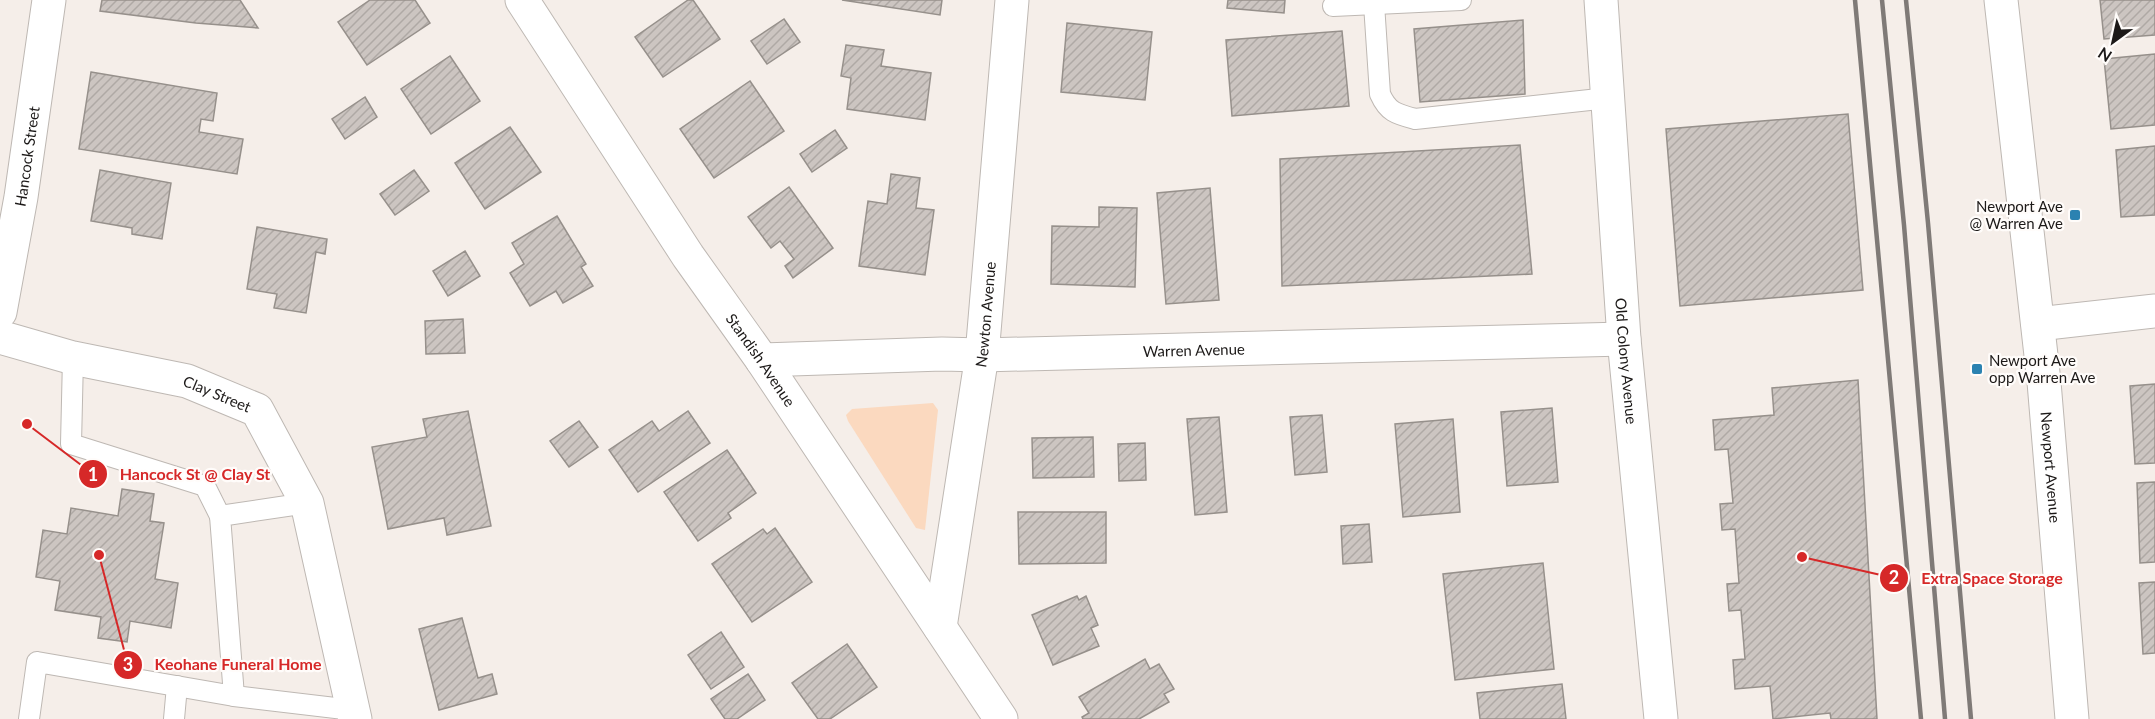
<svg xmlns="http://www.w3.org/2000/svg" width="2155" height="719" font-family="Lato,sans-serif">
<defs>
<pattern id="building-hatch" width="6" height="6" patternUnits="userSpaceOnUse" patternTransform="scale(1.5)"><rect width="6" height="6" fill="#ccc5c1"/><path d="M-1 1l2-2M0 6l6-6M5 7l2-2" fill="none" stroke="#afa9a5"/></pattern>
</defs>
<rect width="100%" height="100%" fill="#f5eee9"/>
<polygon fill="#fbd9bf" points="933,403 938,410 925,530 916,528 848,421 846,415 852,409"/>
<g fill="url(#building-hatch)" stroke="#96908b" stroke-width="1.5">
<polygon points="102,0 240,0 258,28 196,23 100,11"/>
<polygon points="370,0 415,0 430,23 367,65 338,22"/>
<polygon points="688,0 693,0 720,39 663,77 635,37"/>
<polygon points="842,0 942,0 940,15"/>
<polygon points="1228,0 1285,0 1284,13 1227,8"/>
<polygon points="2100,0 2155,0 2155,35 2104,39"/>
<polygon points="784,19 800,42 767,64 751,41"/>
<polygon points="1523,20 1525,94 1420,102 1414,29"/>
<polygon points="1067,23 1152,32 1145,100 1061,92"/>
<polygon points="1342,31 1349,106 1232,116 1226,40"/>
<polygon points="846,45 884,50 881,66 931,73 925,120 847,109 851,78 841,76"/>
<polygon points="2155,54 2155,125 2111,129 2104,59"/>
<polygon points="450,56 480,101 431,134 401,89"/>
<polygon points="91,72 217,93 213,121 201,119 199,132 243,139 237,174 79,149"/>
<polygon points="750,81 784,131 714,178 680,129"/>
<polygon points="365,97 377,117 345,139 332,119"/>
<polygon points="1848,114 1863,290 1680,306 1666,129"/>
<polygon points="510,127 541,172 485,209 455,163"/>
<polygon points="835,130 847,148 812,172 800,154"/>
<polygon points="1520,145 1532,274 1282,286 1280,159"/>
<polygon points="2155,146 2155,215 2121,217 2116,150"/>
<polygon points="100,170 171,183 162,239 132,234 132,228 91,221"/>
<polygon points="414,170 429,191 395,215 380,194"/>
<polygon points="891,174 920,178 916,208 934,210 925,275 859,266 868,201 887,204"/>
<polygon points="789,187 833,248 793,278 785,266 794,259 780,241 771,248 748,217"/>
<polygon points="1210,188 1219,300 1166,304 1157,193"/>
<polygon points="1099,207 1137,208 1135,287 1051,284 1052,226 1099,227"/>
<polygon points="557,216 586,264 581,267 593,286 563,303 556,291 530,306 510,273 524,264 512,243"/>
<polygon points="257,227 327,239 325,254 316,252 306,313 274,308 277,294 247,289"/>
<polygon points="465,251 480,276 448,296 433,271"/>
<polygon points="463,319 465,353 426,354 425,321"/>
<polygon points="1858,380 1877,719 1831,719 1830,713 1773,719 1770,686 1735,689 1733,660 1745,659 1741,610 1729,611 1727,584 1739,583 1735,529 1722,530 1720,504 1733,503 1728,449 1715,450 1713,420 1774,415 1772,388"/>
<polygon points="2155,384 2155,463 2135,464 2130,386"/>
<polygon points="1552,408 1558,482 1507,486 1501,412"/>
<polygon points="468,411 491,526 447,535 444,518 388,529 372,447 427,437 423,419"/>
<polygon points="688,411 710,443 638,492 609,450 652,421 659,431"/>
<polygon points="1322,415 1327,472 1295,475 1290,417"/>
<polygon points="1219,417 1227,512 1195,515 1187,419"/>
<polygon points="1453,419 1460,512 1403,517 1395,424"/>
<polygon points="579,421 598,447 569,467 550,441"/>
<polygon points="1093,437 1094,477 1033,478 1032,438"/>
<polygon points="1145,443 1146,480 1119,481 1118,444"/>
<polygon points="727,450 756,493 728,513 731,518 698,541 664,492"/>
<polygon points="2155,482 2155,562 2140,563 2137,483"/>
<polygon points="122,489 154,494 150,521 164,523 155,579 178,583 171,628 130,621 127,642 98,638 101,617 55,610 60,581 36,577 43,530 67,534 71,508 118,516"/>
<polygon points="1018,512 1106,512 1106,563 1019,564"/>
<polygon points="1369,524 1372,562 1343,564 1341,526"/>
<polygon points="775,528 812,582 752,622 712,564 763,529 767,534"/>
<polygon points="1543,563 1554,669 1455,680 1443,574"/>
<polygon points="2155,582 2155,653 2143,654 2139,583"/>
<polygon points="1077,596 1079,600 1086,596 1098,625 1091,628 1099,646 1053,665 1032,615"/>
<polygon points="462,618 478,678 492,674 497,694 439,710 419,629"/>
<polygon points="721,632 744,667 711,689 688,655"/>
<polygon points="847,644 877,687 830,719 818,719 792,683"/>
<polygon points="1145,659 1150,669 1159,664 1174,689 1164,694 1169,702 1139,719 1083,719 1082,717 1089,713 1079,697"/>
<polygon points="748,674 765,700 737,719 725,719 711,699"/>
<polygon points="1562,684 1566,719 1480,719 1477,693"/>
</g>
<g fill="none" stroke-linecap="round" stroke-linejoin="round">
<g stroke="#beb8b3" stroke-width="22">
<g id="service">
<path d="M1374 4 1380 94C1388 112 1396 114 1415 119L1608 98"/>
<polyline points="1333,6 1461,0"/>
<polyline points="73,358 71,444 205,486 220,516"/>
<polyline points="307,503 220,516 234,696 352,710"/>
<polyline points="29,719 37,662 234,696"/>
<polyline points="174,719 177,686"/>
</g>
</g>
<g stroke="#beb8b3" stroke-width="35">
<g id="minor">
<path id="s1" d="M1601 0 1624 339 1661 719"/>
<polyline points="2038,324 2155,311"/>
<path id="s2" d="M0 337 73 358 187 381 257 410 307 503 355 719"/>
<path id="s3" d="M762 360 942 354 982 355 1624 339"/>
<path id="s4" d="M940 627 982 355 1012 0"/>
</g>
</g>
<g stroke="#beb8b3" stroke-width="35">
<g id="tertiary">
<path id="s5" d="M522 0 688 256 762 360 1001 719"/>
</g>
</g>
<g stroke="#beb8b3" stroke-width="35">
<g id="secondary">
<path id="s6" d="M2001 0 2044 382 2072 719"/>
</g>
</g>
<g stroke="#beb8b3" stroke-width="35">
<g id="primary">
<path id="s7" d="M0 312 21 197 49 0"/>
</g>
</g>
<use href="#service" stroke="#fff" stroke-width="20"/>
<use href="#minor" stroke="#fff" stroke-width="33"/>
<use href="#tertiary" stroke="#fff" stroke-width="33"/>
<use href="#secondary" stroke="#fff" stroke-width="33"/>
<use href="#primary" stroke="#fff" stroke-width="33"/>
<g stroke="#7f7a77" stroke-width="4.5">
<polyline points="1855,0 1921,719"/>
<polyline points="1882,0 1904,225 1945,719"/>
<polyline points="1906,0 1928,223 1971,719"/>
</g>
</g>
<g fill="#2b82b1" stroke="#fffcfa" stroke-width="2">
<rect x="2069" y="209" width="12" height="12" rx="3"/>
<rect x="1971" y="363" width="12" height="12" rx="3"/>
</g>
<g text-anchor="middle" dominant-baseline="central" stroke-width="4.5" stroke-linejoin="round" paint-order="stroke">
<g font-size="15" fill="#1c1918" stroke="#fffcfa">
<text stroke="none"><textPath href="#s7" startOffset="158">Hancock Street</textPath></text>
<text stroke="none"><textPath href="#s4" startOffset="316">Newton Avenue</textPath></text>
<text stroke="none"><textPath href="#s3" startOffset="432">Warren Avenue</textPath></text>
<text stroke="none"><textPath href="#s5" startOffset="432">Standish Avenue</textPath></text>
<text stroke="none"><textPath href="#s1" startOffset="362">Old Colony Avenue</textPath></text>
<text stroke="none"><textPath href="#s2" startOffset="225">Clay Street</textPath></text>
<text stroke="none"><textPath href="#s6" startOffset="470">Newport Avenue</textPath></text>
</g>
<g font-size="15" fill="#1c1918" stroke="#fffcfa" text-anchor="end">
<text x="2063" y="206">Newport Ave<tspan x="2063" dy="17">@ Warren Ave</tspan></text>
<text x="1989" y="360" text-anchor="start">Newport Ave<tspan x="1989" dy="17">opp Warren Ave</tspan></text>
</g>
</g>
<path fill="none" stroke="#d62828" stroke-width="2" d="M27 424L93 474M1802 557L1894 578M99 555L128 665"/>
<g fill="#d62828" stroke="#fffcfa" stroke-width="2">
<circle cx="27" cy="424" r="6"/>
<circle cx="1802" cy="557" r="6"/>
<circle cx="99" cy="555" r="6"/>
<circle cx="93" cy="474" r="15"/>
<circle cx="1894" cy="578" r="15"/>
<circle cx="128" cy="665" r="15"/>
</g>
<g font-size="18" text-anchor="middle" font-weight="bold" fill="#fff">
<text x="93" y="481">1</text>
<text x="1894" y="584">2</text>
<text x="128" y="671">3</text>
</g>
<g font-size="16" text-anchor="middle" font-weight="bold" fill="#d62828" stroke="#fffcfa" stroke-width="4.5" stroke-linejoin="round" paint-order="stroke">
<text x="195" y="480">Hancock St @ Clay St</text>
<text x="1992" y="584">Extra Space Storage</text>
<text x="238" y="670">Keohane Funeral Home</text>
</g>
<g transform="translate(2113 42) rotate(213)" stroke="#fffcfa" stroke-width="4.5" paint-order="stroke">
<path d="M0-4.5L10 22L0 15L-10 22Z" fill="#1c1918"/>
<text y="-9" font-size="16" font-weight="bold" text-anchor="middle" fill="#1c1918">N</text>
</g>
</svg>
